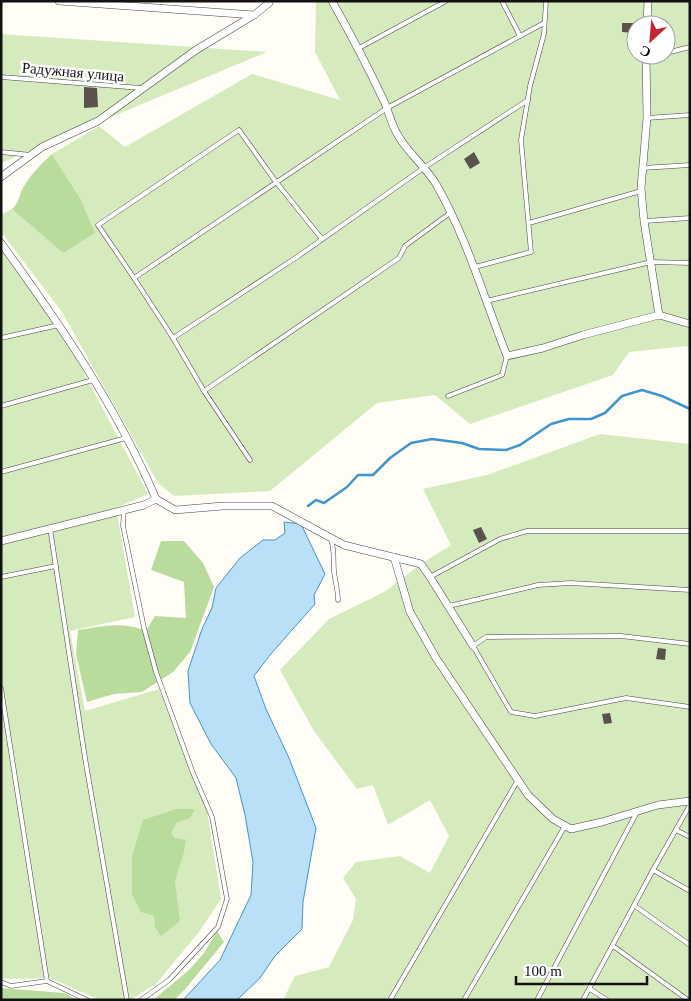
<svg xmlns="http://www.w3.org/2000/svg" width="691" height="1001" font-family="Georgia,serif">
<rect width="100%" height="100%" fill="#fffdf5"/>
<g fill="#d5ebbd" fill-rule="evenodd">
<path d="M316 1H690V353L687 346 629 352 613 375 470 424 435 395 377 403 270 491 174 496 158 483 62 312 1 232V215L12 209 63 253 80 198 52 154 99 126 125 147 252 74 340 100 315 52ZM636 25H666V55H636Z"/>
<polygon points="1,34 267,52 1,163"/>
<polygon points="1,250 58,324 148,494 116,508 135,617 70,631 85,711 159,689 207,811 221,899 199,932 156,984 130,1000 100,1000 50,978 1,979"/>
<polygon points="600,434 690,444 690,1000 283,1000 295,976 329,967 353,920 356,899 343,878 356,862 400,856 430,873 449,836 430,800 388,825 373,785 357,789 314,731 280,670 329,619 384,592 421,564 451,545 423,489 487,475"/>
</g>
<g fill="#b9dc9c">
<path d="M52 154 80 198 95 233 63 253 12 209C20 202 18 197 23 188 31 174 40 165 52 154Z"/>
<path d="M161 541H184L203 563 214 587 190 652 173 672 142 692 114 694 87 702 76 654 78 630C102 626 123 621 146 631L155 616 186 618 184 582 151 570Z"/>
<polygon points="176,809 195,809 190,818 176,823 171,834 175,838 186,840 184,852 175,881 180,921 161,936 155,927 154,916 141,912 132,894 132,856 143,820"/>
<polygon points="217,931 224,942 186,988 174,1000 153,1000 189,970 204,953"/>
<polygon points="1,988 64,993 77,1000 1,1000"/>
</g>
<polygon fill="#b9e0f7" stroke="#3f96cf" points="284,522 301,524 325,574 314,595 315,604 270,655 254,676 266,709 289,758 316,828 303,902 302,929 275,956 260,978 237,1000 183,1000 220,960 251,895 253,862 245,815 236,778 211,744 190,703 188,671 202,629 212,608 216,588 240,558 263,540 275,540 285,533"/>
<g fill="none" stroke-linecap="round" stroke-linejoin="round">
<polyline stroke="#3f96cf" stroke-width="2.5" points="308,506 316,500 324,503 347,487 358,475 373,475 390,458 411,443 432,439 462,443 479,449 506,450 520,445 551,424 569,419 591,419 605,413 622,396 642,390 662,396 690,409"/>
</g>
<g fill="#5a524d">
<polygon points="622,23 636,23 636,33 622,32"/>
<polygon points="84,87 97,88 98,107 84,108"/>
<polygon points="474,152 480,163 470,169 464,159"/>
<polygon points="481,527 487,539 479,543 473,530"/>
<polygon points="658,648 666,649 665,660 656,659"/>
<polygon points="610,713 612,723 604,724 602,714"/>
</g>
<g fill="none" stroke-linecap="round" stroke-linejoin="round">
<g stroke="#444" stroke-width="5">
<g id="service">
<polyline points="502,1 520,36"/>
<polyline points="359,48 446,1"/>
<polyline points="666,53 690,47"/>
<polyline points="646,58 659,55"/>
<polyline points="1,77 141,88"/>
<polyline points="647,118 690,115"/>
<polyline points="1,152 31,155"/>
<polyline points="643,168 690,165"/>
<polyline points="645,221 690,218"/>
<polyline points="529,223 641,191"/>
<polyline points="475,267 531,252 521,140 530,86 544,34 546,1"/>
<polyline points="134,278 387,108 544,23"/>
<polyline points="486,301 651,262 690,263"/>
<polyline points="1,338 59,325"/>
<polyline points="173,338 297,257 425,167 528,100"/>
<polyline points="204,391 399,258 405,246 450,213"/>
<polyline points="448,396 502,375 507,356"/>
<polyline points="1,406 93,380"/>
<polyline points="250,460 204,391 173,338 134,278 98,225 239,130 276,182 322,239"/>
<polyline points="1,472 126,438"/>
<polyline points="124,509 123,526 144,628 156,672 193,773 212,817 227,899 218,927 169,980 141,1000"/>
<polyline points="50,528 85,758 127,1000"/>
<path d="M331 539C335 553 333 559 334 571 335 581 338 590 338 600"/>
<polyline points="1,577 56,566"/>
<polyline points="430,577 500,539 527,531 690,531"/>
<polyline points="449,606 538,585 571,583 690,590"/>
<polyline points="690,644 621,636 486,637 473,646 511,712 535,716 626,698 690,707"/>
<polyline points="1,688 47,981"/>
<polyline points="676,830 690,837"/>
<polyline points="653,870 690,891"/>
<polyline points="635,906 690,945"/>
<polyline points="613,946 688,1000"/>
<polyline points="1,982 11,986 47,981 87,1000"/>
<polyline points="590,989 607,1000"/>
<polyline points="390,1000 518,780"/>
<polyline points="464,1000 565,826"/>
<polyline points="537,1000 637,812"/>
<polyline points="583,1000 653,870 690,805"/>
</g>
</g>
<g stroke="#444" stroke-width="8">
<g id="minor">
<polyline points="59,1 254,15"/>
<path d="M332 1C350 33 367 65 383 99 389 111 391 125 399 137 409 154 425 166 436 184 467 238 484 298 507 356L543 348 583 335 659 315 690 324"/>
<polyline points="647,25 648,1"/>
<polyline points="646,55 647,118 641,188 644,221 659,315"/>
<polyline points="1,177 42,147 98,121 196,50 254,15 269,3 270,1"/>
<path d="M1 243C59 323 117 407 156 499L144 505 1 541"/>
<polyline points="156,499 175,510 223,506 272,506 344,545 421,564 430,577 473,646"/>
<polyline points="394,557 410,612 436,658 528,795 553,819 571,829 602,822 658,805 690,801"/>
</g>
</g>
<use href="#service" stroke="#fff" stroke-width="4"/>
<use href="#minor" stroke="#fff" stroke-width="7"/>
</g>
<g text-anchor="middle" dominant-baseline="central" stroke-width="5" stroke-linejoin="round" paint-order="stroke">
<g font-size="15" fill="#111" stroke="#fff">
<text transform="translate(73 72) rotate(5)">Радужная улица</text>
</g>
</g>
<rect width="691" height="1001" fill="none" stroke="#111111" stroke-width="5"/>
<g transform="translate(651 40) rotate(206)"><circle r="24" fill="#ffffff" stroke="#a0a0a0"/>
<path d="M0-4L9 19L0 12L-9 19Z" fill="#c4262e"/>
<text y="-8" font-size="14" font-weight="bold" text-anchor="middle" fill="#111111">С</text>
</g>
<path d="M516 976v8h131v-8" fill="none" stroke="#111111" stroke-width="2.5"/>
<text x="524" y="976" font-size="15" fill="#111111" stroke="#ffffff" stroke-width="4" paint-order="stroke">100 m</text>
</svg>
